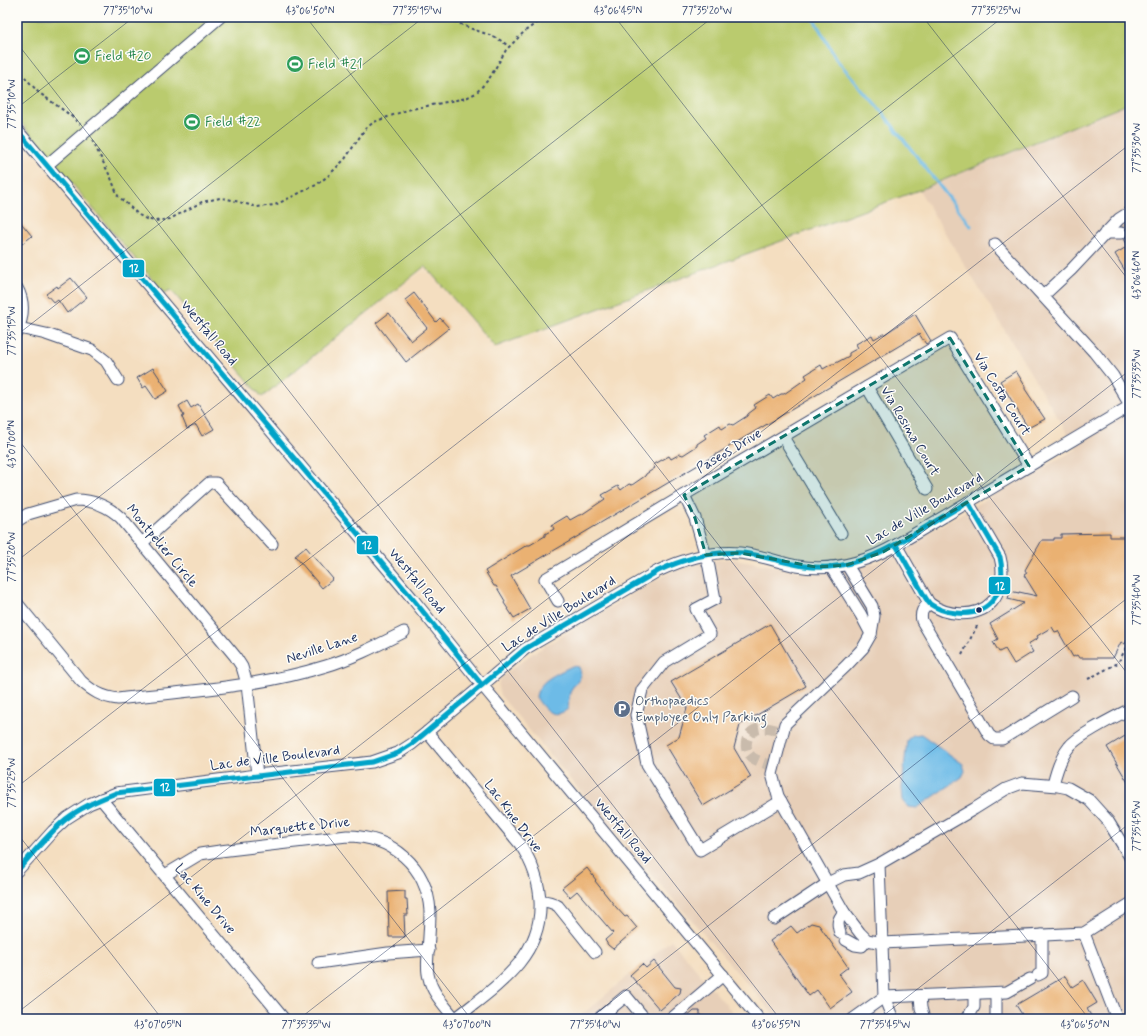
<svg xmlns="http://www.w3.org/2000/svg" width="1147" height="1036" font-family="Mynerve,sans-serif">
<rect width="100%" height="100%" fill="#fdfcf7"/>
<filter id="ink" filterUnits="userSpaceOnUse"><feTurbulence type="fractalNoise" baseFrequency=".025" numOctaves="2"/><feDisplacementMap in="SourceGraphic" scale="8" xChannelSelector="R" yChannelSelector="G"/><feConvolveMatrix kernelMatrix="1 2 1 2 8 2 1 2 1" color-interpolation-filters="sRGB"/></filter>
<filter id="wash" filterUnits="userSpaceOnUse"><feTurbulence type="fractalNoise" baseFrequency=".012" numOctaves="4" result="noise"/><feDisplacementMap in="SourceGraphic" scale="16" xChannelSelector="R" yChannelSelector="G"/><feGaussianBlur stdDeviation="0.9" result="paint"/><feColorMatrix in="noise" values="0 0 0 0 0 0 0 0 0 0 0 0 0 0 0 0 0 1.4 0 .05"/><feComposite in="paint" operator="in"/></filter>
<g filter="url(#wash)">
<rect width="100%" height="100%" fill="#f4dec0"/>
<g fill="#e7cfb8">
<polygon points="1130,103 1130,1019 778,1019 622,841 500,695 498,687 499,682 503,676 530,655 652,582 677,569 710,560 735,559 814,574 852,569 875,563 882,560 986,499 1077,449 919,190"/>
<polygon points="671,940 738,1019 577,1019"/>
</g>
<polygon fill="#bacb6e" stroke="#6a7d66" points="17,17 1130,17 1130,103 919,190 495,347 425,266 262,397 171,290 164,293 17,118"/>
<g fill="#6dbbe7" stroke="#4475a2">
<path d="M572 666 579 667C585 682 573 681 570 693 568 698 569 704 568 709 553 720 544 710 536 697 538 680 559 673 572 666Z"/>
<polygon points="921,734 963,764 965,771 962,777 917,808 908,807 903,800 902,788 907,740 913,735"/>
</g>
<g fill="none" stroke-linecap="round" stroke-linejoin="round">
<polyline stroke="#6dbbe7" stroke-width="3" points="813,17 836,59 878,107 971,226"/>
</g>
<g id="blocks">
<g fill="#eab172">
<polygon points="17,218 32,236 22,244 17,238"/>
<polygon points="1130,222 1130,279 1115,254 1128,246 1124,239 1127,236 1127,230 1123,226"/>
<polygon points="71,278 87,297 67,313 58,300 54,303 46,294 57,286 58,288"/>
<polygon points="414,293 436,322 440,318 449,328 406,362 376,323 389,313 411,341 427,328 405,300"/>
<polygon points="915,314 931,341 926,344 919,334 511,576 530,609 514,618 504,603 505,601 496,586 494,586 485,571 527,545 530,545 545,536 545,534 554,529 552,525 567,516 570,520 579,515 581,515 605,499 602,495 618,486 621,490 629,484 632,485 645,476 646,474 655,468 653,465 669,456 671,459 680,454 683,455 697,446 697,444 706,438 704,435 720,425 722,429 730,424 733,425 747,416 748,414 756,408 754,405 770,395 773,399 781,394 784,394 807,378 805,375 821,365 823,369 832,364 834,364 849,356 849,353 858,348 856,344 872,335 874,339 883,334 885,334"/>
<polygon points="153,368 168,391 155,399 146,386 143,388 137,378"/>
<polygon points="1016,371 1025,386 1025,389 1045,419 1028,428 1000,381"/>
<polygon points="187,401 191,408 198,404 214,429 202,436 196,425 187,429 182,417 184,416 179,406"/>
<polygon points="1110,533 1110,537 1130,537 1130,635 1125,644 1121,642 1113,658 1079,658 1077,655 1073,657 1058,631 1055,632 1052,627 1037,636 1038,638 1028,644 1033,652 1014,664 1005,649 999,652 993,642 998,639 990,624 1024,603 1008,599 1010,591 1019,593 1019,592 1037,596 1024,575 1027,573 1025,570 1042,540 1054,540 1054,538 1061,538 1061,534"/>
<polygon points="306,547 333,579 322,588 295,556"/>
<polygon points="770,624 806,686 740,725 734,748 751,777 703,806 666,745 679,737 687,708 671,682"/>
<polygon points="1130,733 1130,786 1107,747"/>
<polygon points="587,868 596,880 595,881 615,906 625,917 627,916 637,928 613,949 608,945 605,940 613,933 577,891 570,897 562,888"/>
<polygon points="405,891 405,899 407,899 408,915 404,915 405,937 389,937 388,892"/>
<polygon points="811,923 819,925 848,967 839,974 852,992 830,1008 817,990 809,996 770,941 791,926 797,933"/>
<polygon points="654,961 675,987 681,988 680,993 660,1010 630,975 642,964 646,968"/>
<polygon points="1065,976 1072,987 1083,980 1097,1003 1087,1009 1093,1019 1025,1019 1016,1005"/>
<polygon points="694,1011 700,1011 700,1019 685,1019"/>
</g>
</g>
</g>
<g filter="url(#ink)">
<use href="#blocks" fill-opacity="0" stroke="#3c496d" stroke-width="1"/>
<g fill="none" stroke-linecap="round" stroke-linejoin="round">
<g stroke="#c9bbac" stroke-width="11" stroke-dasharray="11 5.5" stroke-linecap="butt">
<polyline points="1121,233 1130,227"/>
<path d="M774 766C767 764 759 762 753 758 742 751 745 732 758 729 766 727 776 730 783 732"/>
</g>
<g stroke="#3c496d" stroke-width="13">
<g id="minor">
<polyline points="17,130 412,598 482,685 759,1019"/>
<polyline points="47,165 220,17"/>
<polyline points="1105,233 1121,233"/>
<polyline points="995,244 1094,352 1113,376 1130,405"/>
<path d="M17 288C25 302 23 318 17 332"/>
<polyline points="1043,296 1071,270 1119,219 1130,212"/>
<polyline points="19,328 46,334 92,350 106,361 118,380"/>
<polyline points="867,387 927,489"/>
<polyline points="783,437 841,533"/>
<polyline points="684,495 695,518 709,567 715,599 696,609 710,634 664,662 642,690 636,715 647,764 700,850 781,801"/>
<path d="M17 521 28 514 76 500C94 500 108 506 121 518L235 656 242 667 247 684 257 775"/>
<polyline points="142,543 209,483 216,483 272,544"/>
<path d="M896 545 929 603C946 616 976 619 992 602 1002 591 1004 571 1000 557L968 502"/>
<polyline points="847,565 872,606 874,616 871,634 863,648 846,666 785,724 772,774 778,796 844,912 860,933 867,940 883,943 1084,933 1130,904"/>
<polyline points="831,567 861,615 871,634"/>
<polyline points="558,601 545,579 684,495 950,338 1029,466"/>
<path d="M17 603 81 681C92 691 102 697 118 699 187 691 259 687 326 666 353 658 378 645 404 632"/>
<path d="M929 603C923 609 920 612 922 621L989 735 994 739H1002L1072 696"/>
<path d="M427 732 520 844C545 882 549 926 519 963 501 985 476 1002 455 1019"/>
<path d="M1053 785C1056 772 1061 757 1069 747 1078 735 1115 717 1130 709"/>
<polyline points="101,799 284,1019"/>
<path d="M17 871 53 831 67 818 89 804 116 793 257 775 372 762 398 753 412 744 427 732 525 649 658 571C684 559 712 550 740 553 760 555 778 562 797 566 832 572 866 562 896 545L1130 406"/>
<path d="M165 875 200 854 220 851 347 836C392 836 427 866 430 911 430 924 429 938 428 951 428 960 426 969 429 978 432 993 446 1007 455 1019"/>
<path d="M541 901C548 901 552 902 558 906L595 952"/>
<polyline points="774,919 828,883 844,875 859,873 879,864 974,809 1006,789 1022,783 1058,786 1068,788 1089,800 1108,821 1130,857"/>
<path d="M840 933C837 924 837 920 844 912"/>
<polyline points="1084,933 1117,1019"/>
<polyline points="846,940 855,945 862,946 867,940"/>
<polyline points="318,963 388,953 429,950"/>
<polyline points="1038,975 1042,973 1042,935"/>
<polyline points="996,993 996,1019"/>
<polyline points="920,996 921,1008 924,1019"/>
<polyline points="598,1019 626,996 645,1019"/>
<polyline points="671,1019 723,975"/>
<polyline points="853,1019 884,997 879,864"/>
<polyline points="893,1019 884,997 1007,992 1030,979"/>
<polyline points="967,1019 974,1007 974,994"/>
</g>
</g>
<g stroke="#3c496d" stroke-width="2" stroke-dasharray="3 3" stroke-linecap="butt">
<path d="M450 17C467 32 493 31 509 47"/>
<polyline points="17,68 38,92 70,115 80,124"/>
<polyline points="92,140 111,178 118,196 139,215 146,219 155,221 170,219 202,202 220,198 228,199 257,207 275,205 316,185 328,176 345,159 365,129 374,122 407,110 466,98 476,93 489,79 506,50 525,31 545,17"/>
<polyline points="962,655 978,624"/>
<polyline points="1088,679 1118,663 1130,641"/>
</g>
<use href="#minor" stroke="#fff" stroke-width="11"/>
<g stroke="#fdfcf7" stroke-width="8">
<g id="bus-1">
<polyline points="17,130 412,598 482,685"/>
<path d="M896 545C904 559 912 574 920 588 923 593 926 600 930 604 937 609 947 612 956 613 992 617 1007 589 1000 557L968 502"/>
<path d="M17 871C33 853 48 834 66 819 81 807 99 800 116 793L372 762 398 753 412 744 525 649 658 571C688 557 722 548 755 555 781 560 802 569 829 567 862 564 888 549 916 533 933 522 951 512 968 502"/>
</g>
</g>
<use href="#bus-1" stroke="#01a3c8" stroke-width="5"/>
</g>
</g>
<path fill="#0f766e" fill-opacity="0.2" stroke="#0f766e" stroke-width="3" stroke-dasharray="8 5" stroke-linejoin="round" d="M950 338 1029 466 883 552 847 565 816 567 740 553 706 555 695 518 684 495Z"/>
<path fill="none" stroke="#1b2f5e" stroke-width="1" stroke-opacity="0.45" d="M306 17 1089 1019M615 17 1130 677M923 17 1130 282M17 43 780 1019M17 108 134 17M17 335 424 17M17 438 471 1019M17 561 713 17M17 787 1003 17M17 833 162 1019M17 1013 1130 144M299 1019 1130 370M589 1019 1130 596M879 1019 1130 823"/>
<defs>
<g id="stadium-disc" transform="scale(0.9)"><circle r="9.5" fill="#2e9e5b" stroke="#fdfcf7"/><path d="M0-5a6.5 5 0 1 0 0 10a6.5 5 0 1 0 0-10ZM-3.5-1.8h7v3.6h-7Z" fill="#fff"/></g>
<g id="parking-disc" transform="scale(0.9)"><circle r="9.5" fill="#5c6f8a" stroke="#fdfcf7"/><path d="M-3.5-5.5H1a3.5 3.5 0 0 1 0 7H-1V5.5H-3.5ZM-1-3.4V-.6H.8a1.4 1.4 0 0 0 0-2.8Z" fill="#fff"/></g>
</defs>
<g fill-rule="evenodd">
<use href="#stadium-disc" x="82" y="56"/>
<use href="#stadium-disc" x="295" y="64"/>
<use href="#stadium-disc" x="192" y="122"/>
<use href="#parking-disc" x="622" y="709"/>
</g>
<circle fill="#1b2f5e" stroke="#fdfcf7" stroke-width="1.5" cx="979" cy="610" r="3.5"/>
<g text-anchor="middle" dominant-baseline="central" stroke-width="3" stroke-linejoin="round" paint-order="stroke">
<g font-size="14" fill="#27864d" stroke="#fdfcf7" text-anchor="start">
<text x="95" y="56">Field #20</text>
<text x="308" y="64">Field #21</text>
<text x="205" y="122">Field #22</text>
</g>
<g font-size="14" fill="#1b2f5e" stroke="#fdfcf7">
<text transform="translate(209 333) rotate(50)">Westfall Road</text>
<text transform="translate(1002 394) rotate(58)">Via Costa Court</text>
<text transform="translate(910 431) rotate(59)">Via Rosina Court</text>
<text transform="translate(729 451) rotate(-31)">Paseos Drive</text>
<text transform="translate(925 509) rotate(-30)">Lac de Ville Boulevard</text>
<text transform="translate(162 546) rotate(50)">Montpelier Circle</text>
<text transform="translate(417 581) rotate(50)">Westfall Road</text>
<text transform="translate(559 614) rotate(-32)">Lac de Ville Boulevard</text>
<text transform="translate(322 648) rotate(-18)">Neville Lane</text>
<text transform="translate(275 758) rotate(-7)">Lac de Ville Boulevard</text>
<text transform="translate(513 816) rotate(53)">Lac Kine Drive</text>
<text transform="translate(300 827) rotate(-6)">Marquette Drive</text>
<text transform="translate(623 831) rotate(50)">Westfall Road</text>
<text transform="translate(205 899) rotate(50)">Lac Kine Drive</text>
</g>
<g font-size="14" fill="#4e5e75" stroke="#fdfcf7" text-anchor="start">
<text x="635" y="701">Orthopaedics<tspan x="635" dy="16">Employee Only Parking</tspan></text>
</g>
</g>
<g stroke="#fdfcf7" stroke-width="1.5">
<rect x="122" y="259" width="23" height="19" rx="4" fill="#01a3c8"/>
<rect x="356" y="535" width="23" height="20" rx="4" fill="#01a3c8"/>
<rect x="988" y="576" width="23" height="19" rx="4" fill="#01a3c8"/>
<rect x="153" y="778" width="23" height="19" rx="4" fill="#01a3c8"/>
</g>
<g font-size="11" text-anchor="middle" font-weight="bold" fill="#fff">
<text x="134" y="272">12</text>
<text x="367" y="549">12</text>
<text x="1000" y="590">12</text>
<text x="165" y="791">12</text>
</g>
<rect width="1147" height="1036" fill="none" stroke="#fdfcf7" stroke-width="44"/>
<rect x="22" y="22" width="1103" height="992" fill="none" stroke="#1b2f5e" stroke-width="1.5"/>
<g font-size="10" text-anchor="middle" fill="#1b2f5e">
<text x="128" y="14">77°35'10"W</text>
<text x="310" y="14">43°06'50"N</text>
<text x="417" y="14">77°35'15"W</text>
<text x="618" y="14">43°06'45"N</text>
<text x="707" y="14">77°35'20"W</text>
<text x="996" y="14">77°35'25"W</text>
<text transform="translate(11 104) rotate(-90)" y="4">77°35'10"W</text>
<text transform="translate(1136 148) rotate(-90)" y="4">77°35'30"W</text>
<text transform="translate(1136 275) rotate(-90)" y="4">43°06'40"N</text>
<text transform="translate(11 331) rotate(-90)" y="4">77°35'15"W</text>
<text transform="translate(1136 374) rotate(-90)" y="4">77°35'35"W</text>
<text transform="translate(11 444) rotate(-90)" y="4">43°07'00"N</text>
<text transform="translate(11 557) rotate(-90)" y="4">77°35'20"W</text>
<text transform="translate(1136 600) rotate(-90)" y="4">77°35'40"W</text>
<text transform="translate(11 783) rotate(-90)" y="4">77°35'25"W</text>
<text transform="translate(1136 826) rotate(-90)" y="4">77°35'45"W</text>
<text x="158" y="1028">43°07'05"N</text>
<text x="306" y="1028">77°35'35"W</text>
<text x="467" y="1028">43°07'00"N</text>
<text x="595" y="1028">77°35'40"W</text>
<text x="776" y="1028">43°06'55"N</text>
<text x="885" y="1028">77°35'45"W</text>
<text x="1085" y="1028">43°06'50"N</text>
</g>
</svg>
